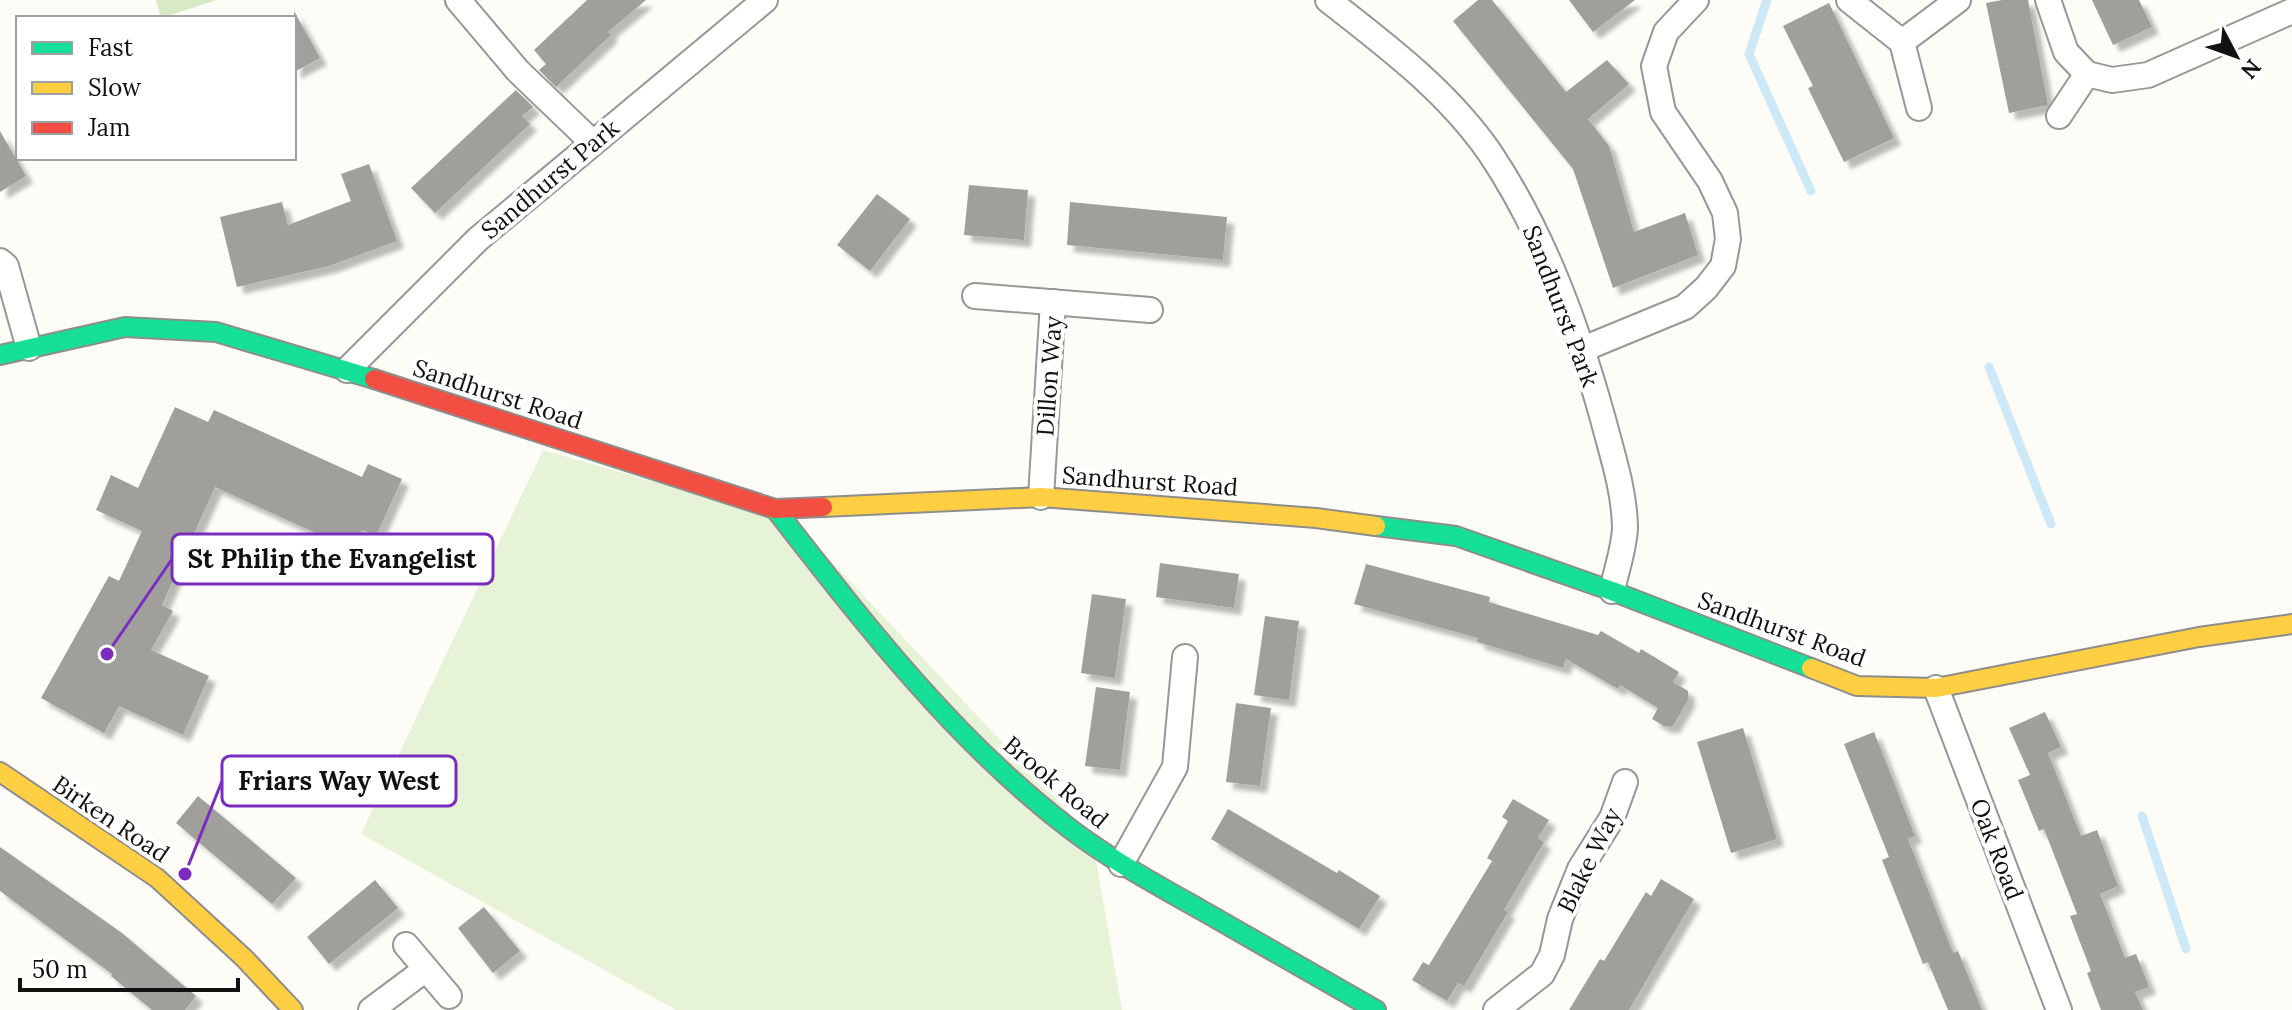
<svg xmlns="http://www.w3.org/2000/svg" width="2292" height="1010" font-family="Lora,serif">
<defs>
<filter id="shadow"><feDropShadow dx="7" dy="7" stdDeviation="2" flood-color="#0004"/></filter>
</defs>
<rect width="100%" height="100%" fill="#fdfcf7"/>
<polygon fill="#e7f3d7" points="543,450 794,522 1092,837 1122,1010 676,1010 361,834"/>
<polygon fill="#d8eac5" points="156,0 217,0 161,18"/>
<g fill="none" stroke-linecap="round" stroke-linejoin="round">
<g stroke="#cde8f7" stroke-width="9">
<polyline points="1767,0 1749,54 1811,191"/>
<polyline points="1989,367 2051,524"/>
<polyline points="2142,816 2186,949"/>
</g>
</g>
<g fill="#a19f9c" filter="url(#shadow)">
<polygon points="587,0 646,0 608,32 611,35 556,87 539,70 546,64 534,50"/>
<polygon points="1478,0 1492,0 1566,92 1607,60 1629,84 1588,119 1609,146 1634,232 1685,213 1698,255 1613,288 1573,169 1453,21"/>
<polygon points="1569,0 1635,0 1593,32"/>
<polygon points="2002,0 2028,0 2048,105 2009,113 1986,3"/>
<polygon points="2092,0 2139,0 2152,27 2113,45"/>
<polygon points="1829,3 1894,138 1844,162 1808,88 1813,86 1783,26"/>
<polygon points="294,11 320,58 294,72"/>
<polygon points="516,90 533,107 522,116 530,124 435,213 411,188"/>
<polygon points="0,131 26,176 0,192"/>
<polygon points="369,164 397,241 329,266 237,287 220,217 282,202 288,225 351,201 341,174"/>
<polygon points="969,185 1028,190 1024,240 964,235"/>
<polygon points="877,194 910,219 870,271 837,245"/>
<polygon points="1070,202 1227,217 1223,260 1067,245"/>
<polygon points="175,407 208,422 214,410 362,477 368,464 402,479 376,536 362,530 353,550 215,487 162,605 173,611 151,650 209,676 183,735 119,706 104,733 41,698 109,576 119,581 142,531 96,510 111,475 138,488"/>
<polygon points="1160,563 1239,574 1234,608 1156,597"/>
<polygon points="1366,564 1490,597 1489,602 1598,635 1601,631 1639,653 1641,649 1679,672 1673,682 1688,691 1688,700 1673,726 1664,726 1652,719 1658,708 1620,685 1618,689 1566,659 1563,668 1477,642 1478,638 1354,604"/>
<polygon points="1092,594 1126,599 1115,678 1081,673"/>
<polygon points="1265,616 1299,621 1289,700 1254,695"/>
<polygon points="1096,687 1130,692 1120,770 1085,766"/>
<polygon points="1236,703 1271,708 1260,786 1226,782"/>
<polygon points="2045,712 2061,747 2048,753 2081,836 2097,830 2118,886 2100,894 2125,958 2136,954 2149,987 2135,992 2143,1010 2101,1010 2087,973 2091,971 2070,916 2077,914 2044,829 2039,831 2018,780 2030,775 2009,728"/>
<polygon points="1743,728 1777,839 1731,853 1697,742"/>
<polygon points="1874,732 1915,836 1908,839 1953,953 1958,951 1982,1010 1948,1010 1928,962 1923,964 1882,860 1889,857 1844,744"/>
<polygon points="198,796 296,878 272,904 176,823"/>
<polygon points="1513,799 1549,820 1538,838 1544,842 1504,910 1508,912 1464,986 1458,983 1447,1001 1412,980 1423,962 1429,965 1492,861 1487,858 1508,821 1502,817"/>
<polygon points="1228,809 1337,873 1339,870 1380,896 1359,929 1211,839"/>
<polygon points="0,847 122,933 196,996 185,1010 152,1010 111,976 112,974 0,891"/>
<polygon points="1661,879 1694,899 1629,1010 1569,1010 1600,959 1604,961 1646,892 1651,896"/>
<polygon points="375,880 398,908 329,964 307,937"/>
<polygon points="484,907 520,951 493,973 458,928"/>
</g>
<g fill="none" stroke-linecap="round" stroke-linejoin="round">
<g stroke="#979795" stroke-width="28">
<g id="street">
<polyline points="458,0 518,71 593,143"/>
<path d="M1328 0C1387 46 1447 91 1490 153 1544 234 1577 326 1603 419 1612 454 1624 489 1625 526 1625 546 1616 571 1612 591"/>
<polyline points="1849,0 1902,42 1919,108"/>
<polyline points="2048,0 2066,52 2087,74 2112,80 2148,75 2292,11"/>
<polyline points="1902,42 1958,0"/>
<polyline points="2059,116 2087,74"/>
<polyline points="0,261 6,266 29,348"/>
<polyline points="975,296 1150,310"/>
<polyline points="1583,349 1685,307 1706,288 1723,266 1728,239 1725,213 1710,181 1663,112 1654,66 1666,32 1696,0"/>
<polyline points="347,370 478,239 765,0"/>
<polyline points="1041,497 1053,302"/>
<polyline points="1936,688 2059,1010"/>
<polyline points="1121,864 1175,767 1185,657"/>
<polyline points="406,945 449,996"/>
<polyline points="371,1010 426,969"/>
<polyline points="1496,1010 1542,974 1552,955 1560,919 1580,869 1612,818 1625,782"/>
</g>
</g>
<g stroke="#8e8d8b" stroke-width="22">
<g id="fast">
<polyline points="0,355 125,327 216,332 374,379"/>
<path d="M775 509C864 623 954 740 1069 828 1111 860 1157 885 1203 911 1261 944 1318 977 1376 1010"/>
<polyline points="1376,526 1456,536 1612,591 1811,668"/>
</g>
</g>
<g stroke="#8e8d8b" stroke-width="22">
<g id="slow">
<polyline points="823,507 1041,497 1316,518 1376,526"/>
<polyline points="1811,668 1857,686 1936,688 2199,637 2292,624"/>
<polyline points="0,772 157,878 244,958 293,1010"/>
</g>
</g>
<g stroke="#8e8d8b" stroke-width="22">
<polyline id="jam" points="374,379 775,509 823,507"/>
</g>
<use href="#street" stroke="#fffffe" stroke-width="24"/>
<use href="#fast" stroke="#16e098" stroke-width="18"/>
<use href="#slow" stroke="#ffcf43" stroke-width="18"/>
<use href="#jam" stroke="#f24e42" stroke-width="18"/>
</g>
<g text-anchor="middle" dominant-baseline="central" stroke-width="8" stroke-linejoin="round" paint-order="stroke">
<g font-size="24" fill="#111" stroke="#fff">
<text transform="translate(550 179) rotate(-40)">Sandhurst Park</text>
<text transform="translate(1561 306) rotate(69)">Sandhurst Park</text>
<text transform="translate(1049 376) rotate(-86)">Dillon Way</text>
<text transform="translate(498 394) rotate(18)">Sandhurst Road</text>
<text transform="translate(1150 481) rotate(4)">Sandhurst Road</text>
<text transform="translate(1782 629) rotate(20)">Sandhurst Road</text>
<text transform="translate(1056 782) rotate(40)">Brook Road</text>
<text transform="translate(111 819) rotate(34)">Birken Road</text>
<text transform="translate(1997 849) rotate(69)">Oak Road</text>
<text transform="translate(1589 860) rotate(-64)">Blake Way</text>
</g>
</g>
<path fill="none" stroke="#7b2cbf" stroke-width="3" d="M107 654L172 559M185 874L222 781"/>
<g fill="#7b2cbf" stroke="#fff" stroke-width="3">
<circle cx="107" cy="654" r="8"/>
<circle cx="185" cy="874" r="8"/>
</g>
<g fill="#fff" stroke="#7b2cbf" stroke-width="3">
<rect x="172" y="534" width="321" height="50" rx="8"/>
<rect x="222" y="756" width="234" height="50" rx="8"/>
</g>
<g font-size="26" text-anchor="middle" font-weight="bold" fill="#111">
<text x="332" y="568">St Philip the Evangelist</text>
<text x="339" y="790">Friars Way West</text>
</g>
<rect x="16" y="16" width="280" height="144" fill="#ffffff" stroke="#a0a0a0" stroke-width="2"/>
<rect x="32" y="42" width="40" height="12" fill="#16e098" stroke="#a0a0a0" stroke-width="2"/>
<text x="88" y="56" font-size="24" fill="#111111">Fast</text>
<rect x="32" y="82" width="40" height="12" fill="#ffcf43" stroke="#a0a0a0" stroke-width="2"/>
<text x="88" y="96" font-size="24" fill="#111111">Slow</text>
<rect x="32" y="122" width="40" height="12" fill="#f24e42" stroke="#a0a0a0" stroke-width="2"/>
<text x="88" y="136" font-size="24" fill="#111111">Jam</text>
<g transform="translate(2236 56) rotate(131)" stroke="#ffffff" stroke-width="6" paint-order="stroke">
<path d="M0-6L14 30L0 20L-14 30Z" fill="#111111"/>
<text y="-12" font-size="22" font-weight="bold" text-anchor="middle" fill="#111111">N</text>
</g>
<path d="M20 978v12h218v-12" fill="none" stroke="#111111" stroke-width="4"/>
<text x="32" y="978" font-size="24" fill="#111111" stroke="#ffffff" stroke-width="6" paint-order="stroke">50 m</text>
</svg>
